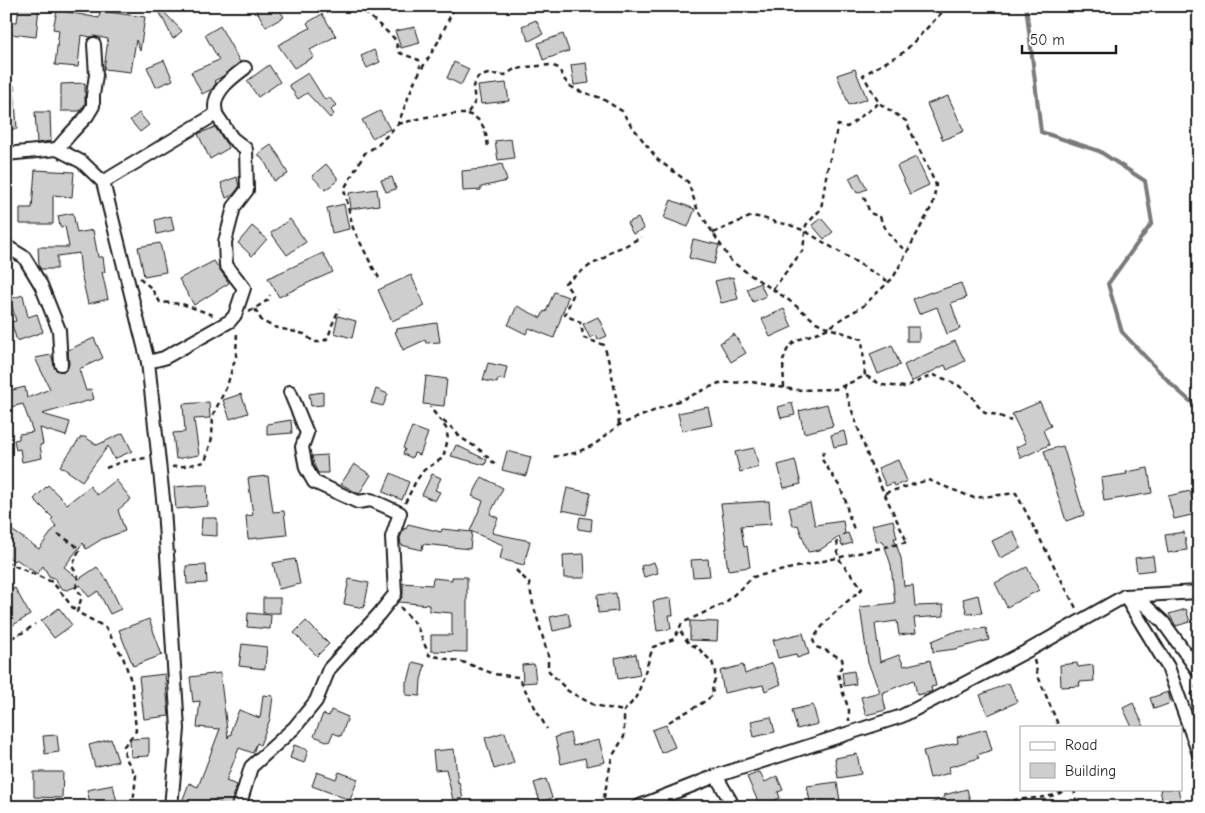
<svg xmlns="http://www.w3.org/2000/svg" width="1205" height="813" font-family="'Comic Neue',sans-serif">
<rect width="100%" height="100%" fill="#fff"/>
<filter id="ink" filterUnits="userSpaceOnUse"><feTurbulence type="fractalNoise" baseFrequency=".02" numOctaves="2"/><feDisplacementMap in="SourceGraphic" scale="10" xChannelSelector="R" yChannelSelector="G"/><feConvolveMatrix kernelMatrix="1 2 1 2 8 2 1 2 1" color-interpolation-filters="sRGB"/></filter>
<g filter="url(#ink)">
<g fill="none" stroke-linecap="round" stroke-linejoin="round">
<polyline stroke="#7a7a7a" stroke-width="4" points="1026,6 1041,132 1099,151 1145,181 1152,223 1108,284 1122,332 1173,386 1199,409"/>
</g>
<g fill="#cecece" stroke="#1c1c1c">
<polygon points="19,6 39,7 36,37 10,34 11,22 17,22"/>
<polygon points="254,6 277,6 284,17 266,27"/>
<polygon points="161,9 182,31 173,39 159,11"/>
<polygon points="57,10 99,18 100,11 145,17 140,51 136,40 131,72 104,69 108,39 94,36 91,37 81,35 78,67 55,65 59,30 53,29"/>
<polygon points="322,14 336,36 310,50 314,57 294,68 278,45 310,28 307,23"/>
<polygon points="536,20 543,34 529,41 522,26"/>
<polygon points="220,26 240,62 223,76 214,81 216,83 212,89 202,94 191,72 219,60 205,35"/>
<polygon points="415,27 420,43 401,48 395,31"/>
<polygon points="563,34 569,51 543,60 538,43"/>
<polygon points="374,50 380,62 367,68 361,56"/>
<polygon points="164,60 173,80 156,87 147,67"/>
<polygon points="454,62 469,69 461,85 447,78"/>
<polygon points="586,63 589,83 574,85 571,65"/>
<polygon points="269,65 280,82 258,97 247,81"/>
<polygon points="855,69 867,99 849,105 837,75"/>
<polygon points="308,73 325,100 329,97 336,105 331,110 334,114 330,118 307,93 298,99 289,85"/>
<polygon points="85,83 85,104 80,111 61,111 61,84"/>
<polygon points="506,83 509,101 481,104 478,86"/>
<polygon points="6,85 14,85 17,129 6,130"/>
<polygon points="948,96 964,131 943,140 927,104"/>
<polygon points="380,111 390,129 372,138 362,120"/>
<polygon points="35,112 50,112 51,141 37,143"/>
<polygon points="139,113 149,125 140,132 130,120"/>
<polygon points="215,127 229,148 210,159 198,134"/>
<polygon points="511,139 514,158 498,160 495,141"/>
<polygon points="271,145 279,156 288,174 274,181 266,164 258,154"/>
<polygon points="916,157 929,185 910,194 897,166"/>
<polygon points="326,164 337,177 337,181 325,190 312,176"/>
<polygon points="502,164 507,181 481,187 481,190 463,191 462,171 482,169"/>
<polygon points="35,170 74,172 72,197 53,195 53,224 20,224 20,208 32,208"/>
<polygon points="859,173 867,189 857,193 849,178"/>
<polygon points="237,177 239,187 233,195 226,198 221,183"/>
<polygon points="392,177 396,189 386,192 381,180"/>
<polygon points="377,189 379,205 351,209 349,193"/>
<polygon points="671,200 695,209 688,227 664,218"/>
<polygon points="344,204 349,229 332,233 327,208"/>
<polygon points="73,213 77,233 93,230 98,257 103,257 105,272 102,272 108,299 88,304 81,273 79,253 57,256 57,269 41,269 39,266 38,247 69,247 65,226 60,227 58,216"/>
<polygon points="171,216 174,230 157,234 155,220"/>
<polygon points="638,218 644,229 633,234 627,223"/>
<polygon points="821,218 833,232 824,239 812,225"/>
<polygon points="290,219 306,242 287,255 271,233"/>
<polygon points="252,226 267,239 252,256 238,243"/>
<polygon points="693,239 719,245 714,264 689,258"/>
<polygon points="160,243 166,272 144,276 138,247"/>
<polygon points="323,253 333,272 310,282 279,297 268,278"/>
<polygon points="214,261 229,283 194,305 179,279"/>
<polygon points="411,275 425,306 392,321 378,290"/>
<polygon points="733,277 738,299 721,303 715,281"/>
<polygon points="760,283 766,296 753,302 747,289"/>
<polygon points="961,283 966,298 951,303 960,329 947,334 937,307 919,314 913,299 931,292 931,293"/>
<polygon points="554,292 568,297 554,338 529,328 526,334 508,325 517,306 541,318 544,311 546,312"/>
<polygon points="23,295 28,317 37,314 43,332 17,341 11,322 16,321 10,299"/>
<polygon points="784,309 792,327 770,337 762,319"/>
<polygon points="338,316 356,321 352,338 334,333"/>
<polygon points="598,317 607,336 598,340 596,335 590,338 583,324"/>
<polygon points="437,323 440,342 426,343 425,340 403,350 395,332 397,331 396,329"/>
<rect x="907" y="327" width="12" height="14"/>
<polygon points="734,334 746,353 731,362 720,343"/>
<polygon points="94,338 103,358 79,369 86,391 91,389 94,399 42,414 70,422 66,436 40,428 43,444 40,445 42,458 22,462 20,449 16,450 14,440 19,439 19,434 33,432 23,404 11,407 8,391 25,387 27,398 50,389 35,358 51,355 52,357 55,369 58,371 65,371 68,368 69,364 68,350"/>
<polygon points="955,341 965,361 947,370 945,365 911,382 904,365"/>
<polygon points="892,345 900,365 878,374 870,354"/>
<polygon points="488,363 507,367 504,380 498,379 497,383 483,380"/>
<polygon points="426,376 447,379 444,406 423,404"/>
<polygon points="376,389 388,394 383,406 371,403"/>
<polygon points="323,392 323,405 311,406 309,394"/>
<polygon points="241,394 248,413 230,419 223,400"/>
<polygon points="209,402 210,418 194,419 199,455 176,459 173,433 185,432 183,404"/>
<polygon points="1040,402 1051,426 1043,430 1049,445 1021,458 1016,447 1026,443 1012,414"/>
<polygon points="792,403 795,415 781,418 778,407"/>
<polygon points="827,404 833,426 804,433 799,411"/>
<polygon points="708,407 712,425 682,431 678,413"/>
<polygon points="291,420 292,433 267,435 267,424"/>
<polygon points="412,427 428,433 420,455 414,453 412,458 403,454 405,449 403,448"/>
<polygon points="844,431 847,444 834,447 831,435"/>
<polygon points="123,433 132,451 114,459 108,446 82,481 60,466 81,437 85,437 97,445"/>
<polygon points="456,445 487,460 485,465 451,456"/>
<polygon points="1063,446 1084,515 1066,521 1044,451"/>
<polygon points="754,448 759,467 740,472 735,452"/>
<polygon points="507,451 531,457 526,476 502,470"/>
<polygon points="327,455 328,473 318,473 314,465 312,456"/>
<polygon points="795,460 801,484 784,488 778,465"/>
<polygon points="898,460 907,481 895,486 893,483 886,486 878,468"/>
<polygon points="354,464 371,475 359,494 341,484"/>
<polygon points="1148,468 1152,493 1104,501 1101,478 1127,474 1126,472"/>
<polygon points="391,473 409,482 402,500 383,492"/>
<polygon points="432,474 441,478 435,490 440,492 435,501 422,495"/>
<polygon points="268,476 273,512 284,511 287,535 248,539 246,516 253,515 248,478"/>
<polygon points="482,477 503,488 490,514 498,518 492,533 530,541 524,565 500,559 503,545 470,531 483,501 472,496"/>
<polygon points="116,480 131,499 118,510 125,531 102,539 86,549 83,543 64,567 79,579 97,567 107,580 121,609 110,614 98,591 89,597 80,585 67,590 63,589 59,586 56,579 49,576 43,566 37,574 16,559 14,561 6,555 6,526 39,549 56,526 51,520 53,518 34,499 48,485 67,504 90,486 97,495"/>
<polygon points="197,485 207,485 208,506 176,509 174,487"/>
<polygon points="567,488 591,493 586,515 562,510"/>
<polygon points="1190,491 1196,514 1174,519 1168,496"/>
<polygon points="769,501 771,524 741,526 744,547 747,546 750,567 728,570 725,549 727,549 721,504"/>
<polygon points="810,503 815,525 843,521 845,533 842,535 848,533 852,543 842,546 839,537 820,550 808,552 798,525 793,526 789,508"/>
<polygon points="580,517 592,519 591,531 578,529"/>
<polygon points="202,518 217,518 217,536 201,535"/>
<polygon points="893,520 897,538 894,538 901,558 904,586 913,585 915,606 943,605 944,616 914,618 916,633 899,635 897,621 875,624 880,662 899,655 904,666 930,660 936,686 931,687 932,691 930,692 917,695 914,680 882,693 886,710 866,715 861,697 880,692 868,663 860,607 895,603 891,565 883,541 877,542 872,525"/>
<polygon points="408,524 441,532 442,529 472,532 470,549 423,544 422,550 401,545 400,538 404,528 406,529"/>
<polygon points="1013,531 1021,548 1000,558 992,541"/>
<polygon points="1184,532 1187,550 1168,553 1165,535"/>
<polygon points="584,554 585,578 564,578 563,555"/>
<polygon points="1153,556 1155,570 1137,572 1135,558"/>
<polygon points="295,559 300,584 279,589 273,563"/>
<polygon points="708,559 710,576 693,577 691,560"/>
<polygon points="654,562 658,573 644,577 641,566"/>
<polygon points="206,565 207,583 187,584 186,566"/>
<polygon points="1027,567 1039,590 1007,607 995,583"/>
<polygon points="452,577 467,577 467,652 431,651 431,635 452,635 452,613 429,611 429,605 399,602 403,594 403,583 432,585 433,578 452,580"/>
<polygon points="349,579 369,583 364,608 344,604"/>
<polygon points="15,588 30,615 13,625 6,613 6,593"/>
<polygon points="616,593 618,611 598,613 597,595"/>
<polygon points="978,595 982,613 967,614 963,599"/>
<rect x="263" y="598" width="17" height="15"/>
<polygon points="671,598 673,615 669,615 671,629 657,631 653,601"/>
<polygon points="59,608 72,625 54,638 41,621"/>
<polygon points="1186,609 1190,622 1176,626 1169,614"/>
<polygon points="248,613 271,615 270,629 247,627"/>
<polygon points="568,613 571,627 553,631 550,617"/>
<polygon points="149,619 162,655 133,666 119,630"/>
<polygon points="306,621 329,644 317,656 294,633"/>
<polygon points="690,621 718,622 717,641 690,640"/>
<polygon points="986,628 989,640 955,649 933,652 932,641 954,632"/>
<polygon points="803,633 809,654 797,658 796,654 778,658 773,640"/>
<polygon points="242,644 267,647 265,669 239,666"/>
<polygon points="636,654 640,675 618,679 615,658"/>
<polygon points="413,662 425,665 421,680 420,696 406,695 406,681 408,681"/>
<polygon points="772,663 781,684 765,691 763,685 724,693 720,671 743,665 745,674"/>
<polygon points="1077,663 1078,667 1093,665 1094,681 1079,682 1080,686 1061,687 1060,665"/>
<polygon points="534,664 536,682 523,683 522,665"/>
<polygon points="854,671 856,684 844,686 842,673"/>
<polygon points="220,673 228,738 229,735 231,735 232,727 239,710 260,718 263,695 273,696 270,719 260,745 257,743 253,753 239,748 226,781 237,785 230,806 212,800 209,807 180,807 189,783 198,787 220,729 197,727 200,701 193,702 190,677"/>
<polygon points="165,674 169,716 144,719 139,677"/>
<polygon points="1009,683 1017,702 988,715 980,695"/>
<polygon points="1168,692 1171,703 1154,709 1150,698"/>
<polygon points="1133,703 1144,727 1132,727 1123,708"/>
<polygon points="813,705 818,724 797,729 792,710"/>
<polygon points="331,710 348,717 341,736 333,733 329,742 314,736 323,714 329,716"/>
<polygon points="771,717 775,732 754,737 751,721"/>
<polygon points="666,725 675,747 661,753 652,730"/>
<polygon points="986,729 992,750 977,755 979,758 949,767 950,773 930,778 923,751 958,743 957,737"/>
<polygon points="505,732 514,763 494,769 485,738"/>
<polygon points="570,733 573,746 599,740 605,762 587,766 585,758 561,764 555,737"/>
<polygon points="57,735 59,752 45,754 43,736"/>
<polygon points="149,738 149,756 131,757 130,739"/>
<polygon points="111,739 118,761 95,767 89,745"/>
<polygon points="294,745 308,750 304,763 290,758"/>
<polygon points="454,749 458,783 459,782 463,798 453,800 446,769 435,770 433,751"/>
<polygon points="857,754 861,774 838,778 835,758"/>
<polygon points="34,772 63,772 62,798 34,797"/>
<polygon points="317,772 336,779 339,772 358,779 350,800 312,786"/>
<polygon points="760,772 765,782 777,776 783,790 778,792 780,798 760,806 747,777"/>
<polygon points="546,779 552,798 540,802 534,783"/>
<polygon points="837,782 841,807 811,807 807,786"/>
<polygon points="113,785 117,802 91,807 87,790"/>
<polygon points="967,789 971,805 965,807 923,807 945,797 944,795"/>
<polygon points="1160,789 1178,789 1181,802 1163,805"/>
</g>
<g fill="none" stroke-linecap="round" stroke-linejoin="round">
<g stroke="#1c1c1c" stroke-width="16">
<g id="street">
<polyline points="57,149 71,133 87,116 93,106 93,95 96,75 94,44"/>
<polyline points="6,154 57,149 82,162 103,182 148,362 164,508 178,729 171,807"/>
<path d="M103 182 216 114C216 111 215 108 215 106 215 90 233 77 245 68"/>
<polyline points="6,246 24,257 41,285 59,330 61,364"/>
<polyline points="148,362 164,358 230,321 235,315 244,288 226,265 225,242 234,207 247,190 246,149 232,138 216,114"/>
<polyline points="1125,596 1168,667 1199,754"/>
<polyline points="1127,597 1145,605 1163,622 1199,672"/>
<polyline points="716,776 730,800 733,807"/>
<polyline points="239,807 251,767 294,728 316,701 329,669 379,614 395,594 392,537 400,513 371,500 358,502 314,482 306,468 302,447 307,433 290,392"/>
<polyline points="637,807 716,776 902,716 1031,649 1125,596 1199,592"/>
</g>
</g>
<g stroke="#1c1c1c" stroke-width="2.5" stroke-dasharray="5 4" stroke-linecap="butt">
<polyline points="358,6 394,38 400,53 419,60 420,68"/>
<polyline points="449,6 454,8 472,6"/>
<path d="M467 114C484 118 487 134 488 149"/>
<polyline points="398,124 426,117 453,114 467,114 475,102 473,86 478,77 488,74 505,75 513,70 527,67 550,65 559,68 563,78 570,86 579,91 601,98 622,111 628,121 658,160 688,182 697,208 731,261 752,276 786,298 816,322 829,328 862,339 865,376 836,389 796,390 752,382 719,383 688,397 619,425 594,445 575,453 552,457"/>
<path d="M864 197 870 213 880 217C886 232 895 243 908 252"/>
<polyline points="713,233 752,216 763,218 775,222 790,225 805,231 889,282"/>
<polyline points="140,278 151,288 160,302 182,304 216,316"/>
<polyline points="379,278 372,266 353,228 344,189 365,153 378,145 398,124 415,80 438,42 455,6"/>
<polyline points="773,289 803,250 806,225 821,209 827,171 838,125 847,127 879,103"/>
<polyline points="255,309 262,321 274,327 304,334 314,342 322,342 328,338 332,325 339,309"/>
<polyline points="249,312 268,300 270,295"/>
<polyline points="866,376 882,385 905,387 933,375 945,379 958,385 972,396 978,406 986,413 998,415 1011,421"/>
<polyline points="784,388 783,361 787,350 795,341 829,328 844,317 862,307 893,278 933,204 936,185 906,121 879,103 863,75 904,52 948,6"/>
<polyline points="443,421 452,428 460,437 480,450 495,464"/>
<path d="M619 425C617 397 612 371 604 345L584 338 580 322 565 315 573 295 565 283 592 264 602 260 612 251 625 246 641 237"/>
<polyline points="824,451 821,458 840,487 846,502 848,513 855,532"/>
<polyline points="172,467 184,466 205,462 212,438 213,415 227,386 236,356 237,331"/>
<polyline points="106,468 121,462 146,458 146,460"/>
<polyline points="885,493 928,480 974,498 1016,493 1077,610"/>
<polyline points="405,503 416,481 424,470 443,458 448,439 446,428 430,407"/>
<polyline points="58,534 75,545 79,551 72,566 78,576 76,588 82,596 77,612 105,627 123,657 132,684 136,731 124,746 125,757 136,775 133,804 127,807"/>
<path d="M837 541C838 546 837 553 839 558 843 567 856 578 862 589 843 605 825 619 813 640L816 647 825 650 842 659 843 664 838 673 842 690 849 710V721"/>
<polyline points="6,562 52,582 60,591 76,612"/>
<polyline points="516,570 529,583 533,604 548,655 548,670 568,691 594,705 624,711"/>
<polyline points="400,607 416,624 429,655 466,663 494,674 518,677 547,729"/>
<polyline points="6,628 11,638 6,640"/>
<polyline points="11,638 26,631 35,624"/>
<polyline points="1034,660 1038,676 1059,727"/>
<polyline points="1191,696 1198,683"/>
<path d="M669 722C684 712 699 707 713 695L712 686 715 680V671L712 662 697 647 689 644 679 629"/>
<polyline points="1074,789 1076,799 1075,807"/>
<polyline points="602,807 612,757 624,737 624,711 637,697 653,647 674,639 682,623 725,603 753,577 907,542 871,465 843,385"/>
<path d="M987 807C996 805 1006 802 1015 800 1027 798 1057 799 1065 789"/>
</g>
<use href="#street" stroke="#fff" stroke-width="12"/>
</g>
</g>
<rect width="1205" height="813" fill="none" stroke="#fff" stroke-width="25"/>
<rect x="12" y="12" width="1180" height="788" fill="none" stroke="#1c1c1c" stroke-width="2" filter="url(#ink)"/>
<rect x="1020" y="726" width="162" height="65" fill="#ffffff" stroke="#a4a4a4"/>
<rect x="1030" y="742" width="25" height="8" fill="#ffffff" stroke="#a4a4a4"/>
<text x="1065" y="750" font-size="15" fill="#1c1c1c">Road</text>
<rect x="1030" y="763" width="25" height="15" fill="#cecece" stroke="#a4a4a4"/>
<text x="1065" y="776" font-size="15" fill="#1c1c1c">Building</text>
<path d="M1022 45v8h94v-8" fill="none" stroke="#1c1c1c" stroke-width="2.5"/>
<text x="1030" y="45" font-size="15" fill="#1c1c1c" stroke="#ffffff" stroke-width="4" paint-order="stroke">50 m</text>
</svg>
